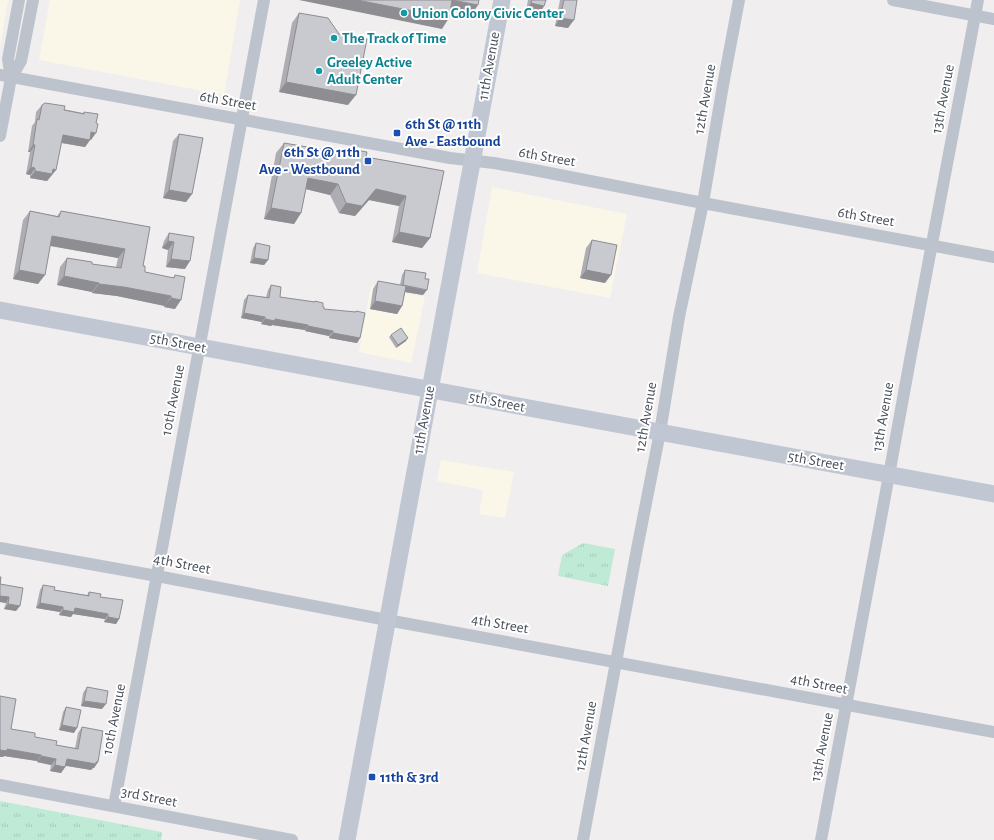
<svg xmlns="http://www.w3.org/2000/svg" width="994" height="840" font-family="'Alegreya Sans',sans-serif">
<defs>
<pattern id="grass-tufts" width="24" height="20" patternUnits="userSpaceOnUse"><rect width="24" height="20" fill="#bfebd6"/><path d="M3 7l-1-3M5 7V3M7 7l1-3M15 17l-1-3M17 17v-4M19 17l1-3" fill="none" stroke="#a6cbba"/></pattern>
</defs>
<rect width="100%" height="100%" fill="#f0eeee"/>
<g fill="#faf7e8">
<polygon points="0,0 8,0 0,48"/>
<polygon points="50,0 240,0 224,95 39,60"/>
<polygon points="492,187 627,214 610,298 477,273"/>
<polygon points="371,286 425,297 411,363 359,352"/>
<polygon points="441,460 514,472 505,518 479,514 483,490 437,481"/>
</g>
<g fill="url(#grass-tufts)">
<polygon points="583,543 615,549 608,586 558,576 562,555"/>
<polygon points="0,801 162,832 161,840 0,840"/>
</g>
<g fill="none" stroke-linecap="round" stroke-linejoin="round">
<g stroke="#bdc3cc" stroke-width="12">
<polyline points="893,0 994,19"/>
<polyline points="0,75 450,158 494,163 534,170 703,203 994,257"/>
<polyline points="11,78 21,61 33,0"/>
<polyline points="0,136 11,78 8,59 19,0"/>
<polyline points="0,548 157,576 387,620 994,732"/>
<polyline points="0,785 292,840"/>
<polyline points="114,806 264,0"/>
<polyline points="583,840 637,549 660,432 679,317 703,203 723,85 739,0"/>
<polyline points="821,840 889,475 910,360 978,0"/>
</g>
<g stroke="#c0c7d3" stroke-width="17">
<polyline points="0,310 994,494"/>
<polyline points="347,840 502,0"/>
</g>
</g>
<g fill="#adadb3">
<polygon points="528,0 546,0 544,6 539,14 526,11"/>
<polygon points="560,0 577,0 568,28 555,26"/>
<polygon points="299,13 348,105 279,92 292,23"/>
<polygon points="42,105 83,113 84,112 91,140 90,140 85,147 61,143 56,170 47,181 30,178 30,175 26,174 30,152 28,152 32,126 35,122 36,112"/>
<polygon points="179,134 192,194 186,202 163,198 173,141"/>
<polygon points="284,143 352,155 355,150 366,157 444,171 430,238 422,248 392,242 399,206 369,200 355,216 339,213 330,195 306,189 301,213 294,224 264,219 276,153"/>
<polygon points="30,211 57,216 61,211 150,227 143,266 145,272 173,278 175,275 175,309 164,307 165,306 117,296 92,293 92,292 57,285 60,267 67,258 92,264 116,267 118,258 50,246 38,284 13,279 23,220"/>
<polygon points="169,233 185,269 166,267 168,250 162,248 164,241"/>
<polygon points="592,240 605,283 580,278 586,248"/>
<polygon points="256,243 268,260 264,265 250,263 253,248"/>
<polygon points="405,270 423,295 405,292 402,306 397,314 370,309 373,289 378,281 400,285 402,275"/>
<polygon points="271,285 280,297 315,302 315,301 323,307 324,309 360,338 357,343 329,338 329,336 305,331 305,330 272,325 271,326 261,324 262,322 241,318 244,300 248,295 266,297 268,290"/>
<polygon points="391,335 406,341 396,348 389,337"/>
<polygon points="0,577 0,584 23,588 16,611 4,609 6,603 0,602"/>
<polygon points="43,585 54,590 87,595 89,592 100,597 119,619 116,624 104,622 105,619 73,614 71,617 59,615 60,612 36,608 40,590"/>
<polygon points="87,687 102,709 81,706 83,693"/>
<polygon points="0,696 11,729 35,737 56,745 75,748 78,733 82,727 98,762 94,768 93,768 91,770 66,766 61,773 50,771 51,765 37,762 37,761 4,756 3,757 0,757"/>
<polygon points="66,707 74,733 59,730 63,712"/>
</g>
<g fill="#8d8d92">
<polygon points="299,0 357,0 449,18 442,29"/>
<polygon points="452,0 478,5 471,15 445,10"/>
<polygon points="531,3 544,6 539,14 526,11"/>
<polygon points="560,18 574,20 568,28 555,26"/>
<polygon points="286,82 356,95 348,105 279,92"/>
<polygon points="91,132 96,133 91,140 90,140 85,147 57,142 63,135"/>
<polygon points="33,145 35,145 30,152 28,152"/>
<polygon points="31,167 35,168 30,175 26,174"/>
<polygon points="53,169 56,170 47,181 30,178 35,171"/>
<polygon points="308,178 338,184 330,195 301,188"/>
<polygon points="376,189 406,196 399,206 369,200 355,216 339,213 346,203"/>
<polygon points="169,190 192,194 186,202 163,198"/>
<polygon points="271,208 301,213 294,224 264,219"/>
<polygon points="399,232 430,238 422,248 392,242"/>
<polygon points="52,236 125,249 118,258 46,245"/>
<polygon points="168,241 174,242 168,250 162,248"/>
<polygon points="254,258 268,260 264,265 250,263"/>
<polygon points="171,259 190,261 185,269 166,267"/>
<polygon points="19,270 45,275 38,284 13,279"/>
<polygon points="586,270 611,275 605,283 580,278"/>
<polygon points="64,276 99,283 92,292 57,285"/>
<polygon points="99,284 124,287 171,296 165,306 117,296 92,293"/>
<polygon points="403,286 427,290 423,295 399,291"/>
<polygon points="171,298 181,300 175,309 164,307"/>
<polygon points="375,301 402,306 397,314 370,309"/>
<polygon points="244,313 265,317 262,322 241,318"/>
<polygon points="265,319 275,319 308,325 305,330 272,325 271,326 261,324"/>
<polygon points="308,326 333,331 329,336 305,331"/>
<polygon points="333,333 360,338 357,343 329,338"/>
<polygon points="408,338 406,341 396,348 398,345"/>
<polygon points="0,596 9,597 6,603 0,602"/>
<polygon points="40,603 63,607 60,612 36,608"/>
<polygon points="8,604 20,606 16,611 4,609"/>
<polygon points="75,608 108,614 105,619 73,614 71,617 59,615 63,610"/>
<polygon points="108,617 119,619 116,624 104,622"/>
<polygon points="84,701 106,704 102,709 81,706"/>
<polygon points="62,725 77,728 74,733 59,730"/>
<polygon points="7,749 41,755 37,761 4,756 3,757 0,757 0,750"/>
<polygon points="41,756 56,759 51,765 37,762"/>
<polygon points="67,759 96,762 98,762 94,768 93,768 91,770 62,765"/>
<polygon points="55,765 65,767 61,773 50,771"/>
</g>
<g fill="#c9c9d0" stroke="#8d8d92">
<polygon points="357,0 479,0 478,5 452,0 449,18"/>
<polygon points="532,0 546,0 544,6 531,3"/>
<polygon points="564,0 577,0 574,20 560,18"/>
<polygon points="299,13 328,18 339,34 367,39 356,95 286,82"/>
<polygon points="45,103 65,106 64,110 84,114 84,112 98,114 96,123 98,124 96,133 91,132 90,140 63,135 56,170 53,169 52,174 35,171 35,168 31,167 35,145 33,145 37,119 39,120 42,105"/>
<polygon points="179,134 203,138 192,194 169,190"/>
<polygon points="284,143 354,155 355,150 367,152 366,157 444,171 430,238 399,232 406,196 376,189 362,206 346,203 338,184 308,178 301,213 271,208"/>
<polygon points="30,211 59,217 61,211 150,227 143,266 145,266 145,272 174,278 175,275 185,277 181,300 171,298 171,296 124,287 99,284 99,283 64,276 67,258 92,262 92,264 121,268 125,249 52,236 45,275 19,270"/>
<polygon points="169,233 194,237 190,261 171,259 174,242 168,241"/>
<polygon points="592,240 617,245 611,275 586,270"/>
<polygon points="256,243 270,246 268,260 254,258"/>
<polygon points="405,270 426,273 425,279 429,279 427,290 403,285"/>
<polygon points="378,281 406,286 402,306 375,301"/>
<polygon points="271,285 281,287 280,297 315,302 315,301 323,303 323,307 324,307 324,309 356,312 356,311 365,313 360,338 333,333 333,331 308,326 308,325 275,319 275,321 265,319 265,317 244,313 248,295 269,298"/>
<polygon points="401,328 408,338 398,345 391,335"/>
<polygon points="0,577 1,577 0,584 23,588 20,606 8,604 9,597 0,596"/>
<polygon points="43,585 55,587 54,590 89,596 89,592 101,594 100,597 123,600 119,619 108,617 108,614 75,608 74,612 63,610 63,607 40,603"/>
<polygon points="87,687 108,691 106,704 84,701"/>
<polygon points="0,696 16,699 11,729 35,733 35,737 57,741 56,745 78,749 82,727 103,731 98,762 96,762 96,764 67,759 65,767 55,765 56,759 41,756 41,755 7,749 7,751 0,750"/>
<polygon points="66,707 81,710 77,728 62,725"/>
</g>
<g fill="#0f9aa8" stroke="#fff" stroke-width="1.5">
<circle cx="404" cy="13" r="4"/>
<circle cx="334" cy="38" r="4"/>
<circle cx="319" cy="71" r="4"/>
</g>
<g fill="#1a4fb4" stroke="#fff" stroke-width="1.5">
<rect x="393" y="129" width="8" height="8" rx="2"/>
<rect x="364" y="157" width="8" height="8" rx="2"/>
<rect x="368" y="773" width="8" height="8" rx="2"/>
</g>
<g text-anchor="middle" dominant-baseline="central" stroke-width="4" stroke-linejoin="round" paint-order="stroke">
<g font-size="15" font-weight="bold" fill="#0d838f" stroke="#fff" text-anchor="start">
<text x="412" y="13">Union Colony Civic Center</text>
<text x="342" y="38">The Track of Time</text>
<text x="327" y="62">Greeley Active<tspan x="327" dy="17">Adult Center</tspan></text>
</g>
<g font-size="15" fill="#484f5a" stroke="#fff">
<text transform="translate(489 66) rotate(-80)">11th Avenue</text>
<text transform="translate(705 99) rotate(-80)">12th Avenue</text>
<text transform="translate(943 99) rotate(-79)">13th Avenue</text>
<text transform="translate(228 101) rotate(10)">6th Street</text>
<text transform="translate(547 157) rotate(10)">6th Street</text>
<text transform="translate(866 217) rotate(10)">6th Street</text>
<text transform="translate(178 343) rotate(11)">5th Street</text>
<text transform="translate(173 400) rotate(-79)">10th Avenue</text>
<text transform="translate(497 402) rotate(11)">5th Street</text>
<text transform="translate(646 417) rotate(-80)">12th Avenue</text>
<text transform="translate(883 417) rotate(-80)">13th Avenue</text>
<text transform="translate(424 420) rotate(-80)">11th Avenue</text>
<text transform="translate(816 461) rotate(10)">5th Street</text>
<text transform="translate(182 564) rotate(11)">4th Street</text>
<text transform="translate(500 624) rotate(10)">4th Street</text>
<text transform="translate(819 684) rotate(11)">4th Street</text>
<text transform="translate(114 719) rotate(-79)">10th Avenue</text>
<text transform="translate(586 736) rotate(-80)">12th Avenue</text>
<text transform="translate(822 747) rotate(-79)">13th Avenue</text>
<text transform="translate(149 797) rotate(11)">3rd Street</text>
</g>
<g font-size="15" font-weight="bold" fill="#164399" stroke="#fff" text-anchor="start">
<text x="405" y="124">6th St @ 11th<tspan x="405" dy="17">Ave - Eastbound</tspan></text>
<text x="360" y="152" text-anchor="end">6th St @ 11th<tspan x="360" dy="17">Ave - Westbound</tspan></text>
<text x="380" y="777">11th &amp; 3rd</text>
</g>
</g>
</svg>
